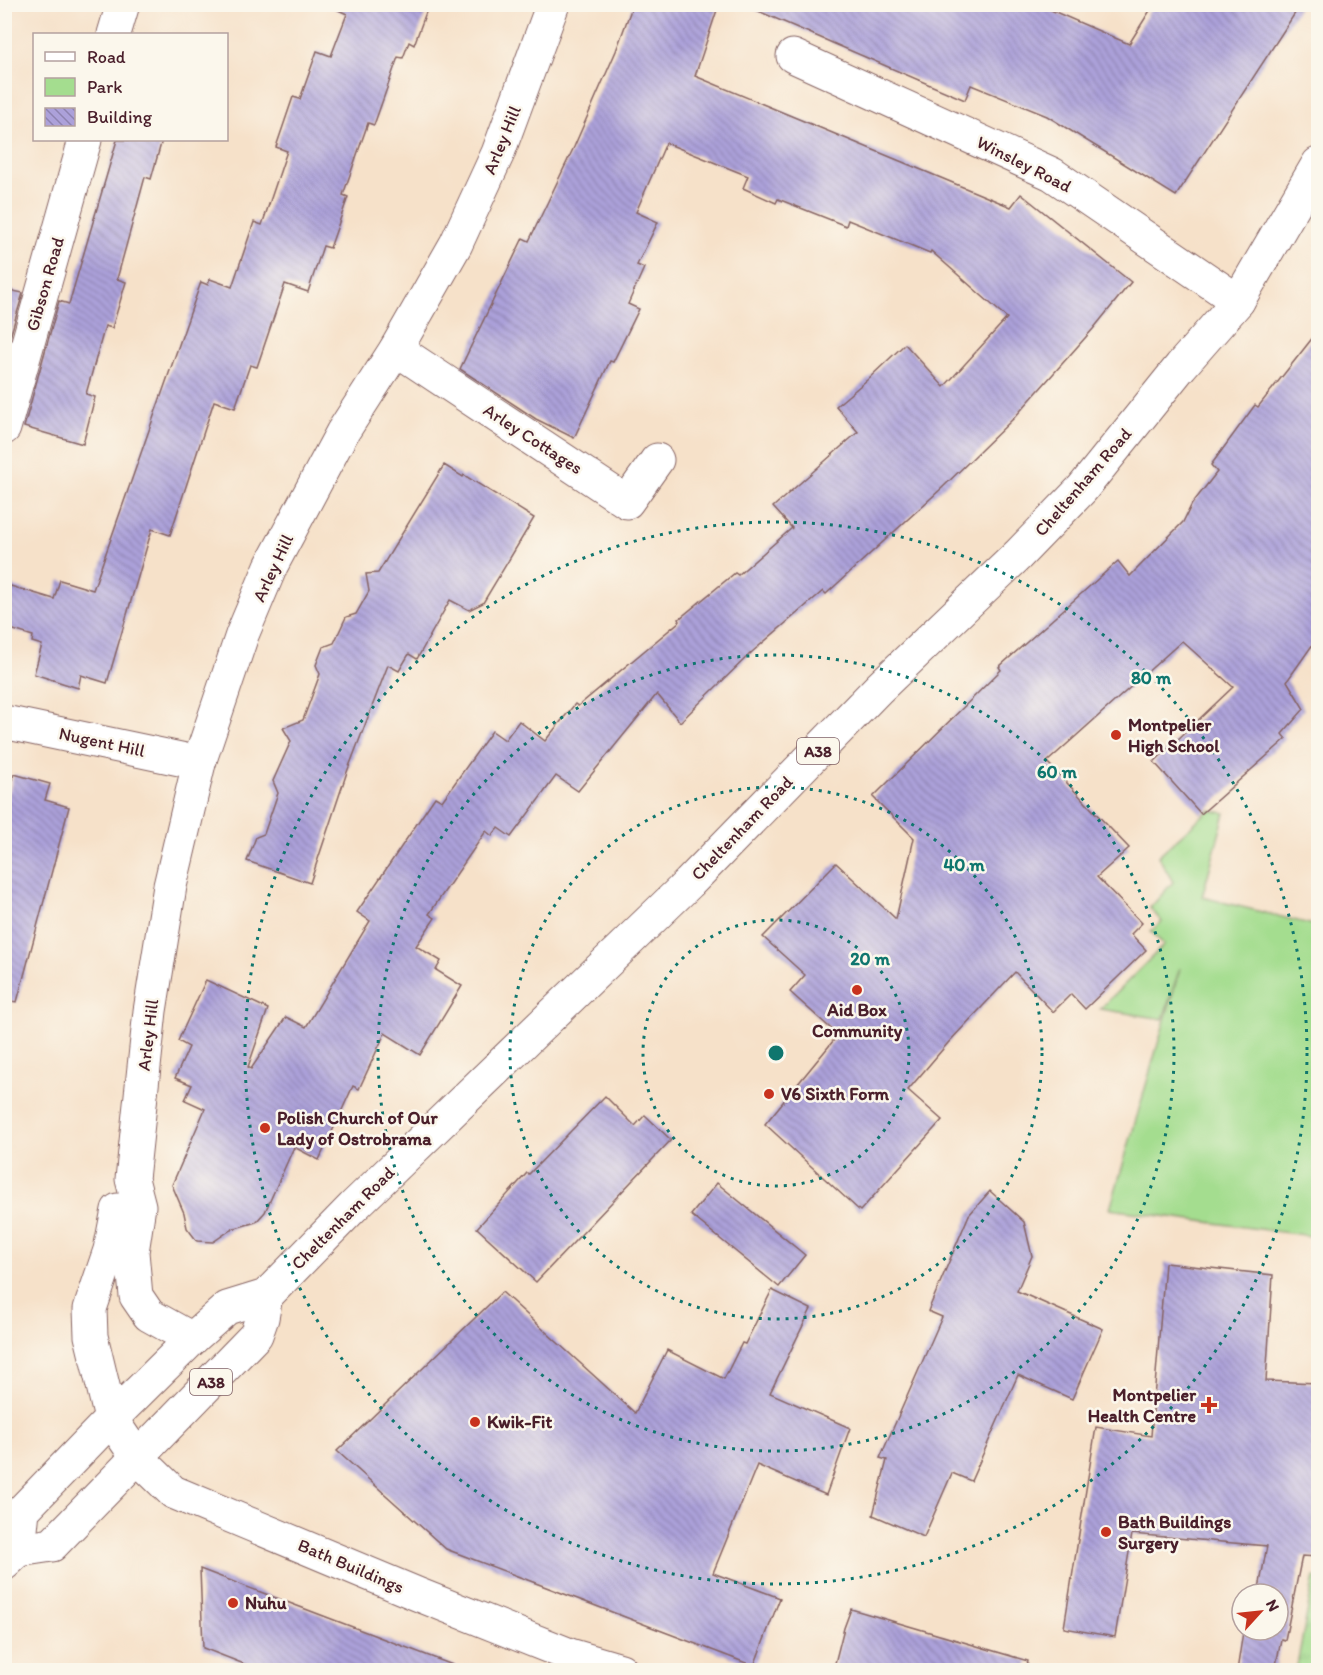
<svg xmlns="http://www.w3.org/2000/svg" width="1323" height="1675" font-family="Itim,sans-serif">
<defs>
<pattern id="park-tufts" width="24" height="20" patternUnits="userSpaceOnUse" patternTransform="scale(1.5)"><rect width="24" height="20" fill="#a4dd8f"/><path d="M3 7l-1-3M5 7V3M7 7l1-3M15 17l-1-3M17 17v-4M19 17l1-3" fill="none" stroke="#8fbd7c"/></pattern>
<pattern id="building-back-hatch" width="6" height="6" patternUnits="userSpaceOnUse" patternTransform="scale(1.5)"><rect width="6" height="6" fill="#aca1da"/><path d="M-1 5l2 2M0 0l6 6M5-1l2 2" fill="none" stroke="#8e83b1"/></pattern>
</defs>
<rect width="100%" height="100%" fill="#fbf7ec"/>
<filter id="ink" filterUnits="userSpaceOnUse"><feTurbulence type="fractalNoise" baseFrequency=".0167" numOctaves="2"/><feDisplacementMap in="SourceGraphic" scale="12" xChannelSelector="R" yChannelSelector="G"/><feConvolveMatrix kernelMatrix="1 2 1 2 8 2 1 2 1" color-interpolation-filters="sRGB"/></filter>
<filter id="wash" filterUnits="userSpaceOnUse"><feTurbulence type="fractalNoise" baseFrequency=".008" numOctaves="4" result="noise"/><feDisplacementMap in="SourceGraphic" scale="24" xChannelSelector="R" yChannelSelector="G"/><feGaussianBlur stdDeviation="1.35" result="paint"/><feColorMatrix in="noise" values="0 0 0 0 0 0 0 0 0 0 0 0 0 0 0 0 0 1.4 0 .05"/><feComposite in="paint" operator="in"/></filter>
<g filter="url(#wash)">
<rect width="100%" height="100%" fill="#f6e1c9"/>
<polygon fill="#a4dd8f" stroke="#777e5d" stroke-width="1.5" points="1209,810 1225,813 1202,897 1318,926 1318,1237 1110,1209 1180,968 1163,1019 1100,1009 1164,945 1151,931 1162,922 1150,908 1173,882 1158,856"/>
<polygon fill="url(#park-tufts)" stroke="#777e5d" stroke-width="1.5" points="1314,1577 1318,1578 1318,1670 1296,1670"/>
<g id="blocks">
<g fill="url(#building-back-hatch)">
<polygon points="325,4 429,4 414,45 409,42 403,58 398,57 374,125 368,123 343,195 348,197 330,248 323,246 308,292 285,284 257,367 250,365 235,408 214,401 170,535 152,529 107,683 81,675 78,688 34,674 42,645 32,642 33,636 4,627 4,584 54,599 60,580 93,590 201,282 208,285 210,279 232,287 254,222 262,225 287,151 276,147 293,97 300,99 317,51 331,56 347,14"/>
<polygon points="633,4 719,4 695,76 1011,207 1021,194 1131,282 1093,329 1014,418 942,488 826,594 823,591 752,652 680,722 657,694 578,791 556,776 511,837 498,828 492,836 486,831 429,914 435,918 416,946 441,961 436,970 462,986 420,1055 385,1033 359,1089 353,1086 319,1160 294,1147 265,1212 256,1222 232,1229 213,1242 197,1241 187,1228 184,1213 172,1185 205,1109 185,1100 192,1085 175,1078 189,1047 178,1041 206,980 268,1009 248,1067 251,1069 286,1017 306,1027 370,921 357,912 435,797 442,801 492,731 505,740 519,721 545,741 575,704 578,706 680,621 679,619 735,573 738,575 792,528 773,507 858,432 836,406 867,380 905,344 944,387 1007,318 931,251 930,253 848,220 846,226 778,199 776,203 743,188 748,176 666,143 636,212 658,222 637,265 644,268 628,304 639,309 613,362 610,361 574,438 536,419 460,369 523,238 529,241 574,147 616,51"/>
<polygon points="742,4 1037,4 1129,44 1154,4 1301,4 1176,196 1047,116 971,85 965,100"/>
<polygon points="117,140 162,140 151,179 145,177 117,279 126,282 112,328 105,326 86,394 95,397 83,444 24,427 59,301 69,304"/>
<polygon points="4,289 23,293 4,357"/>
<polygon points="1318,331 1318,637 1287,681 1304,709 1282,734 1286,739 1201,814 1154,762 1233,687 1182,641 1047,762 1129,848 1097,877 1142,923 1131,934 1146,950 1085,1009 1071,994 1053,1012 1015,972 948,1043 908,1090 942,1120 860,1211 765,1124 838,1035 790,992 805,975 763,937 836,863 896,919 914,838 873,797 1001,670 999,667 1118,561 1130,576 1183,522 1192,504 1217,472 1211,465 1255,405 1258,407"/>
<polygon points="444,465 463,477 464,475 534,518 483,603 469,610 450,600 417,659 409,654 399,671 388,665 347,772 310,883 247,861 256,837 264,834 278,793 273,781 291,741 283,728 303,720 320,674 316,665 323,647 334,643 346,617 356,614 369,591 366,574 378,573"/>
<polygon points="14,774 50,784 45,800 69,807 17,1002 4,1000 4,810"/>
<polygon points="605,1096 635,1126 645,1115 671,1140 536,1282 477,1228 527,1173 529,1174"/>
<polygon points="717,1183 805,1255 779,1287 691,1215"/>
<polygon points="990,1191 1024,1222 1032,1256 1017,1291 1103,1329 1072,1399 1018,1375 971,1481 952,1473 924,1537 873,1515 887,1460 880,1458 942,1317 928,1311 969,1215"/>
<polygon points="1165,1263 1273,1275 1266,1381 1318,1383 1318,1557 1302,1556 1285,1640 1281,1639 1275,1671 1237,1671 1243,1632 1250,1633 1251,1630 1278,1630 1278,1594 1258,1594 1267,1546 1132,1534 1115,1637 1064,1628 1096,1427 1151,1436"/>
<polygon points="772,1290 811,1309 770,1393 850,1428 826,1495 757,1465 713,1573 780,1598 754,1666 446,1549 337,1451 502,1292 635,1413 667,1350 724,1379 742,1343 745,1344"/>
<polygon points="200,1569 458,1667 458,1671 262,1671 203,1648"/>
<polygon points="851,1609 1028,1661 1026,1671 833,1671 844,1628"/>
</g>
</g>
</g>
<g filter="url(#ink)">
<use href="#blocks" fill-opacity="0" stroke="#866362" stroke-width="1.5"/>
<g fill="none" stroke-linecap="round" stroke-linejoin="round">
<g stroke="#866362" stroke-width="35">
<g id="street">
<polyline points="114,34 123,4"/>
<polyline points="793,56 1052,174 1238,301"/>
<polyline points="396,349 627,502 657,460"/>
<polyline points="4,428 85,140"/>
<polyline points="4,722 199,763"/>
<polyline points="118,1210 110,1250 90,1309 91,1336 111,1419 137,1457 173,1492 417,1594 570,1655 621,1670"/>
<polyline points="192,1339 149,1315 136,1296 132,1252 139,1206 132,1179 150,1011 170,886 199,763 242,635 271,566 342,433 396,349 456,244 498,153 553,4"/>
</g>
</g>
<g stroke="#866362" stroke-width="35">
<g id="primary">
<polyline points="19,1550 52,1545 256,1335 262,1318 266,1296"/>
<polyline points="4,1564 19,1550 23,1510 111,1419 192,1339 227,1308 266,1296 353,1207 689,883 879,688 1018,555 1082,489 1181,366 1238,301 1318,164"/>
</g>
</g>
<use href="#street" stroke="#fff" stroke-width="33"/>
<use href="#primary" stroke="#fff" stroke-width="33"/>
</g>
</g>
<g fill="none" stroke="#0f766e" stroke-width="3" stroke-dasharray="3 6">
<circle cx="776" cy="1053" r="133"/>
<circle cx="776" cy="1053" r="266"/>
<circle cx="776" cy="1053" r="398"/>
<circle cx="776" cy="1053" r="531"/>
</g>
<g fill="#c8321e" stroke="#fbf7ec" stroke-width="2">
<circle cx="1116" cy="735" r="6"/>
<circle cx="857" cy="990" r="6"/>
<circle cx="769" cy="1094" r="6"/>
<circle cx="265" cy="1128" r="6"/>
<path d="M1206 1396h6v6h6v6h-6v6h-6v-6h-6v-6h6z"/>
<circle cx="475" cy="1422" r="6"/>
<circle cx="1106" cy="1532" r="6"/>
<circle cx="233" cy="1603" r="6"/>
</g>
<g text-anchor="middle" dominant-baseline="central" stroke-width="5" stroke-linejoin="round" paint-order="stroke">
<g fill="#fbf7ec" stroke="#7f6065" stroke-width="1.5">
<rect x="797" y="738" width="42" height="26" rx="4.5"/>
<rect x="190" y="1369" width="42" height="26" rx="4.5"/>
</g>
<g font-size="16" font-weight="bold" fill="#4a1f2b">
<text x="818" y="751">A38</text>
<text x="211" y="1382">A38</text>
</g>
<g font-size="18" fill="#4a1f2b" stroke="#fbf7ec">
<text transform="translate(502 140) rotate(-68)">Arley Hill</text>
<text transform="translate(1024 164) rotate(27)">Winsley Road</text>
<text transform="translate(45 284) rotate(-74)">Gibson Road</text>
<text transform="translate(533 439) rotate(33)">Arley Cottages</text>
<text transform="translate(1083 482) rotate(-49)">Cheltenham Road</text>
<text transform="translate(273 568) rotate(-65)">Arley Hill</text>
<text transform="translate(102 742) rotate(12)">Nugent Hill</text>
<text transform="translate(742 828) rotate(-46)">Cheltenham Road</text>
<text transform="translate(148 1035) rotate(-83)">Arley Hill</text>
<text transform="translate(343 1218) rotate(-45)">Cheltenham Road</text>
<text transform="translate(351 1566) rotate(23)">Bath Buildings</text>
</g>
<g font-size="18" font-weight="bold" fill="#4a1f2b" stroke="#fbf7ec" text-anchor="start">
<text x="1128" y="725">Montpelier<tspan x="1128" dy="21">High School</tspan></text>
<text x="857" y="1010" text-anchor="middle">Aid Box<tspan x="857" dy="21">Community</tspan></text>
<text x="781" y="1094">V6 Sixth Form</text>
<text x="277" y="1118">Polish Church of Our<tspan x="277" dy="21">Lady of Ostrobrama</tspan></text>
<text x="1196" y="1395" text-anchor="end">Montpelier<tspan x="1196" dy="21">Health Centre</tspan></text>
<text x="487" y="1422">Kwik-Fit</text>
<text x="1118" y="1522">Bath Buildings<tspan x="1118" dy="21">Surgery</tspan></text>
<text x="245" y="1603">Nuhu</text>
</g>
</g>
<circle cx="776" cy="1053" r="9" fill="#0f766e" stroke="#fbf7ec" stroke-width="3"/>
<g font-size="18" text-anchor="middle" font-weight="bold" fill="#0f766e" stroke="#fbf7ec" stroke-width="5" stroke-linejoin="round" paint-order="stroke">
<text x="1151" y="684">80 m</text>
<text x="1057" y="778">60 m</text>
<text x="964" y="871">40 m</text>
<text x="870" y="965">20 m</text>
</g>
<rect width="1323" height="1675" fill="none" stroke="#fbf7ec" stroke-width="24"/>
<rect x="33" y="33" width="195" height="108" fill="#fbf7ec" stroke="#b4a19f" stroke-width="1.5"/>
<rect x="45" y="52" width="30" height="9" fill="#ffffff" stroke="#b4a19f" stroke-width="1.5"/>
<text x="87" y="63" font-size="18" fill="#4a1f2b">Road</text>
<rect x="45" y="78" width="30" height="18" fill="#a4dd8f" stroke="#b4a19f" stroke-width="1.5"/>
<text x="87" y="93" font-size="18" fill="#4a1f2b">Park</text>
<rect x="45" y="108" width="30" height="18" fill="url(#building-back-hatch)" stroke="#b4a19f" stroke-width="1.5"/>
<text x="87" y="123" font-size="18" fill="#4a1f2b">Building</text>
<g transform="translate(1260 1612) rotate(63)"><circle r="28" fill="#fbf7ec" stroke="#b4a19f" stroke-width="1.5"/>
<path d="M0-4.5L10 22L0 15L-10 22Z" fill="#c8321e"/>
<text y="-9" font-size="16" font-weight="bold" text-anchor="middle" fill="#4a1f2b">N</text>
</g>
</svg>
